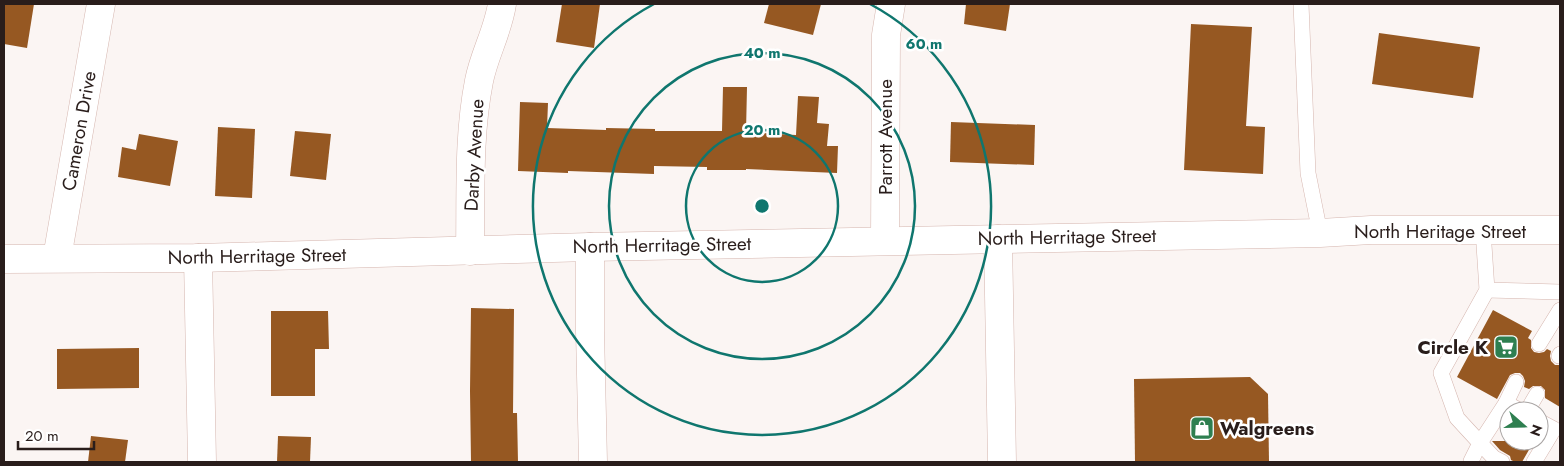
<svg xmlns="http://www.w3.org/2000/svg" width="1564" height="466" font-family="Jost,sans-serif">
<rect width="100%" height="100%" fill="#fbf5f3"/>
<g fill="#965822">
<polygon points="4,4 34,4 27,48 4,44"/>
<polygon points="562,4 600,4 594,48 556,42"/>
<polygon points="769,4 821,4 813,35 764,23"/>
<polygon points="966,4 1010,4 1006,31 964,24"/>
<polygon points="1191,24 1252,27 1246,126 1265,127 1263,174 1184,170"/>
<polygon points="1379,33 1480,47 1473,98 1372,84"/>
<polygon points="723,87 747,87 746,132 796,135 798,96 819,97 817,123 829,124 827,146 838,146 837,173 746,169 746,170 707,170 707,167 654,166 654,174 568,171 568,173 518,171 520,102 548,103 547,128 606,130 606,128 655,129 655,131 722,131"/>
<polygon points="951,122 1035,125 1034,165 950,162"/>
<polygon points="218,127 255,129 252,198 215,196"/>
<polygon points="295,131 331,134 326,180 290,176"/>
<polygon points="139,134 178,141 170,186 118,177 122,147 136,150"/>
<polygon points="471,308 514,309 513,413 517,413 518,462 471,462 470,391"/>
<polygon points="1493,310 1532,331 1528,338 1531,340 1531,348 1534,352 1539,353 1544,352 1547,349 1551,351 1550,356 1551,361 1555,365 1560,365 1560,407 1545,398 1545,390 1541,386 1533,386 1529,389 1524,387 1525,381 1523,376 1520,373 1515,373 1510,375 1497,399 1457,377"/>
<polygon points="271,311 328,311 329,349 315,349 315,396 271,396"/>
<polygon points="139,348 139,388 57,389 57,349"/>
<polygon points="1250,377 1268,394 1269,462 1135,462 1134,379"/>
<polygon points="91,436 128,440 125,462 88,462"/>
<polygon points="278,436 311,437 310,462 277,462"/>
<polygon points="1492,441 1534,441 1522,462 1515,462 1511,460 1510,456 1500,450"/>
</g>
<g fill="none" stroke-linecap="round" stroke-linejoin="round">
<g stroke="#d5b5ae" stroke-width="16">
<g id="service">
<polyline points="1301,4 1308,173 1320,233"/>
<polyline points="1487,290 1560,292"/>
<polyline points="1539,344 1560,310"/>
<polyline points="1559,356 1560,354"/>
<polyline points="1506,403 1516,382"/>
<polyline points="1527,411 1537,394"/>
<polyline points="1471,461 1480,443 1457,418 1441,373 1487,290 1483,230"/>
<polyline points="1502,462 1494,458 1480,443 1506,403 1521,411"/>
<polyline points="1534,462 1554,429 1539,421"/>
</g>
</g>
<g stroke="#d5b5ae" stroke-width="29">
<g id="minor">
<polyline points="998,239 1002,462"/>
<polyline points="885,240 886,35 891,4"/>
<polyline points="590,247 590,331 593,462"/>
<path d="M470 251C471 194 468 137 479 81 484 55 498 31 502 4"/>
<polyline points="57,258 101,4"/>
<polyline points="198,258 202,462"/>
</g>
</g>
<g stroke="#d5b5ae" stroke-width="29">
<polyline id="tertiary" points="4,259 198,258 590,247 1320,233 1371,230 1560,230"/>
</g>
<use href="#service" stroke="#fff" stroke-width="15"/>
<use href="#minor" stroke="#fff" stroke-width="28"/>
<use href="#tertiary" stroke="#fff" stroke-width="28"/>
</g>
<g fill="none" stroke="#0f766e" stroke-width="2.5">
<circle cx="762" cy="206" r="76"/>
<circle cx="762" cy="206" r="153"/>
<path d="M870 4A229 229 0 1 1 654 4"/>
</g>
<defs>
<g id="supermarket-square" transform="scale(1.25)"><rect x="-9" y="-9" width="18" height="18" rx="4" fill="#2e7f50" stroke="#fff"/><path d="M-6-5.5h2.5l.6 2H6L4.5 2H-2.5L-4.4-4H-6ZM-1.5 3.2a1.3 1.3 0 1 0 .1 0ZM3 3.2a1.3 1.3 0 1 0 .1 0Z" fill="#fff"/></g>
<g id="shop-square" transform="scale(1.25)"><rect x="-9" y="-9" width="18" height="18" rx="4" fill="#2e7f50" stroke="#fff"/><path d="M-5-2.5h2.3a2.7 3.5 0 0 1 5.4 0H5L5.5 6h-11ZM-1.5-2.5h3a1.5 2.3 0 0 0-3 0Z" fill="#fff"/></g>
</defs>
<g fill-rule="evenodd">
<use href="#supermarket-square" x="1506" y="347"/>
<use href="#shop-square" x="1202" y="428"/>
</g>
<g text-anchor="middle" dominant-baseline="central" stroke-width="5" stroke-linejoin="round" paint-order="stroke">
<g font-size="19" fill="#291d1b" stroke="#fff">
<text transform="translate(79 131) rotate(-80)">Cameron Drive</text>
<text transform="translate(885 137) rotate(-90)">Parrott Avenue</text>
<text transform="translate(474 155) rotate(-87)">Darby Avenue</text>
<text x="1440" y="231">North Heritage Street</text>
<text transform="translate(1067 237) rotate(-1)">North Herritage Street</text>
<text transform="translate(662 245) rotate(-1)">North Herritage Street</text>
<text transform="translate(257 256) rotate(-1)">North Herritage Street</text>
</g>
<g font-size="19" font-weight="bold" fill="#291d1b" stroke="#fff" text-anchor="end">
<text x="1488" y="347">Circle K</text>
<text x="1220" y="428" text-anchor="start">Walgreens</text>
</g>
</g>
<circle cx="762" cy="206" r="8" fill="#0f766e" stroke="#fff" stroke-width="2.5"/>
<g font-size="15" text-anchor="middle" font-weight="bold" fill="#0f766e" stroke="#fff" stroke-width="5" stroke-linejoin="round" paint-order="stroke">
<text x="924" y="49">60 m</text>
<text x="762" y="58">40 m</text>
<text x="762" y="135">20 m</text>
</g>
<rect width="1564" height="466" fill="none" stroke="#291d1b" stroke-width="10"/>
<g transform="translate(1524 426) rotate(110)"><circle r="24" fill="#ffffff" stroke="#a9a5a4"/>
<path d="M0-4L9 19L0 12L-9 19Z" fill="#2e7f50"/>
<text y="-8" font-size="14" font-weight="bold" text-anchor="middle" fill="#291d1b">N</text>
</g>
<path d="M18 441v8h76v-8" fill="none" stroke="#291d1b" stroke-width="2.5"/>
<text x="25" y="441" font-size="15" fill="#291d1b" stroke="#ffffff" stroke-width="4" paint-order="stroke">20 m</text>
</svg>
